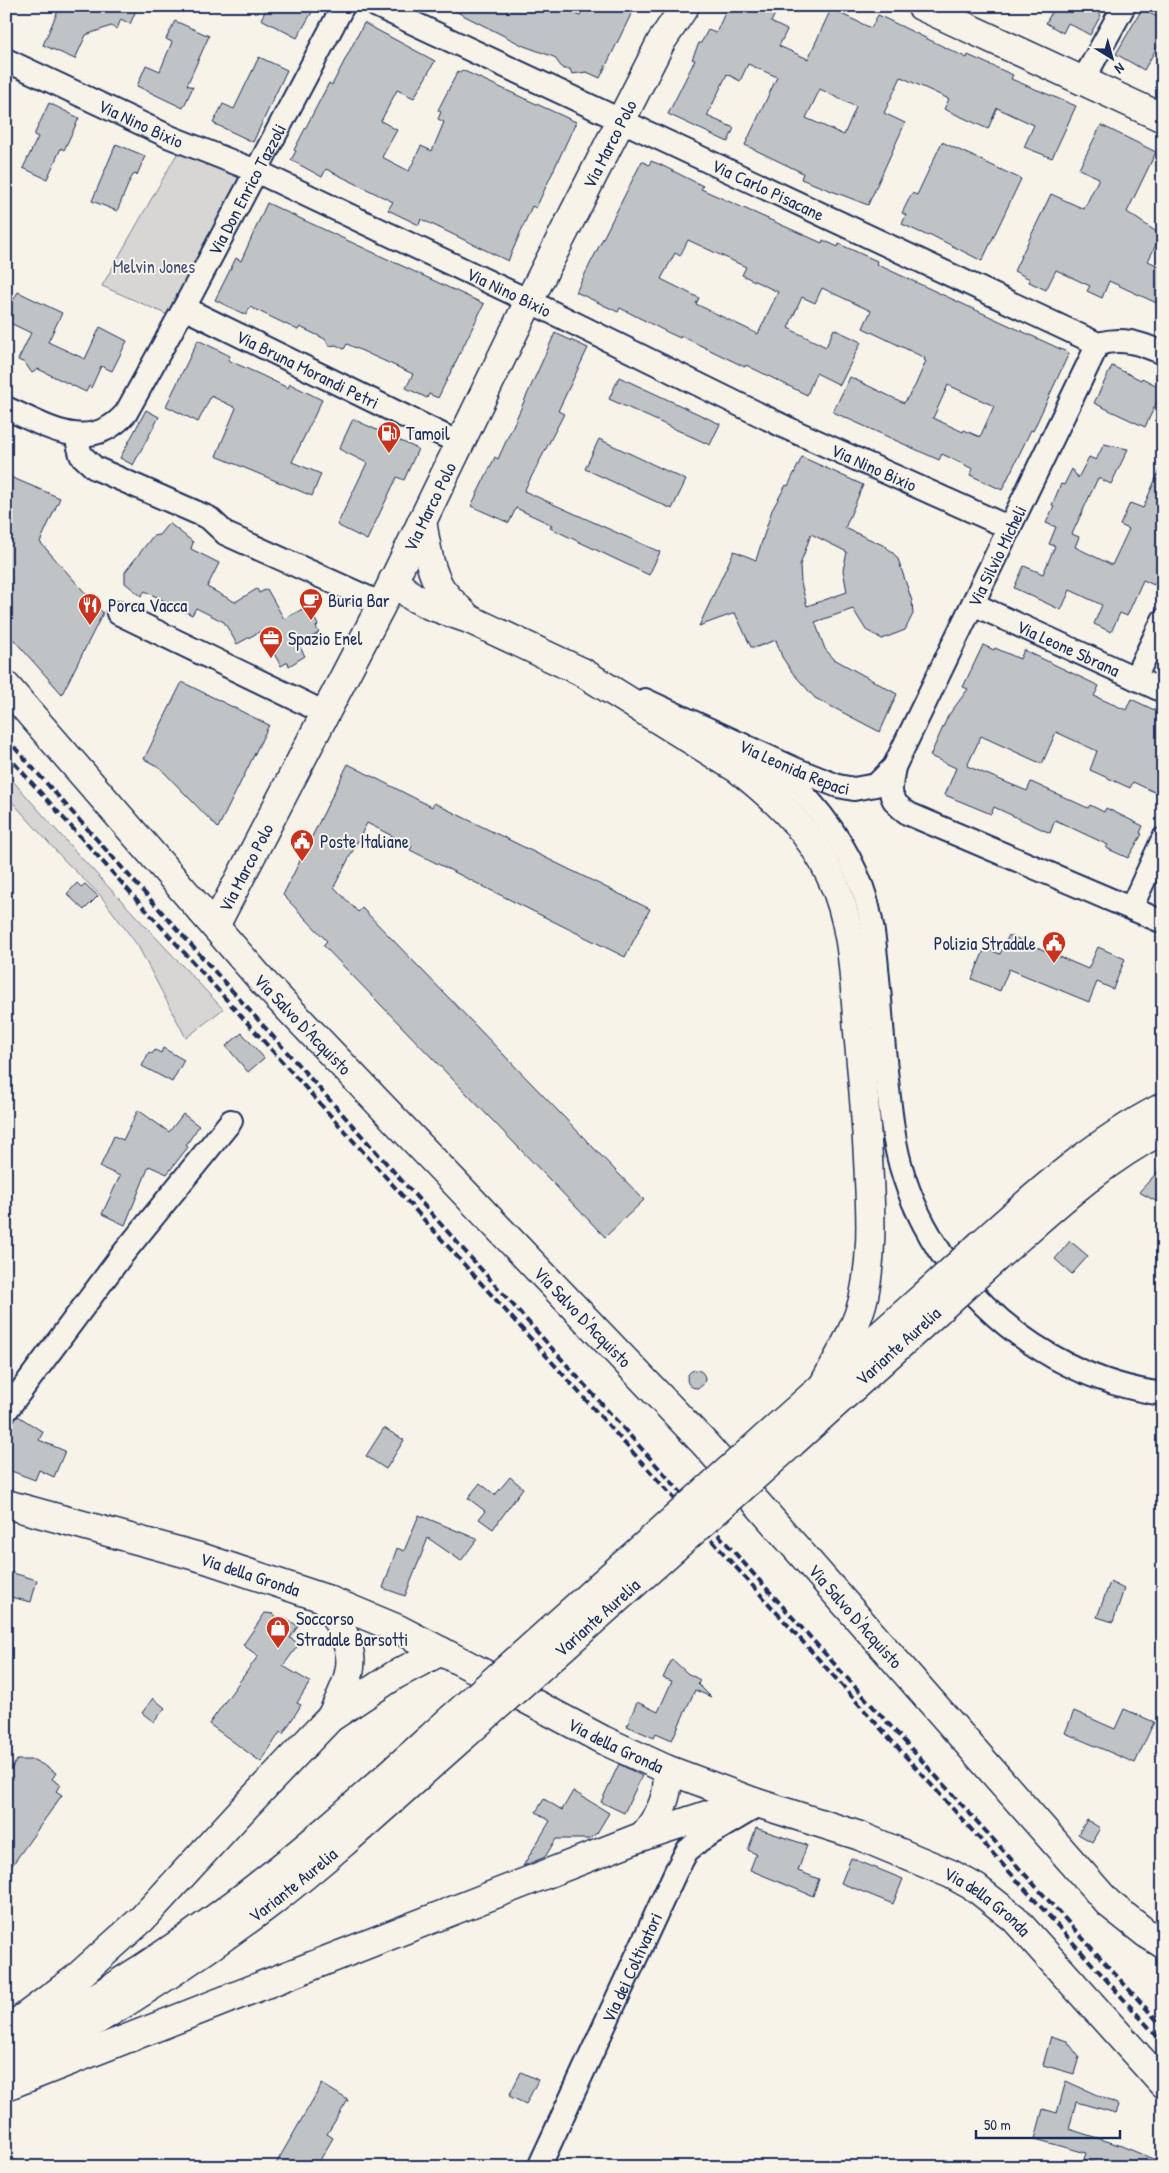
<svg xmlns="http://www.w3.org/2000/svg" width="1169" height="2173" font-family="'Patrick Hand',sans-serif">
<rect width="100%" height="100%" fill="#f7f3e8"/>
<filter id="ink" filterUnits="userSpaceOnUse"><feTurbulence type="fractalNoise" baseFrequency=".02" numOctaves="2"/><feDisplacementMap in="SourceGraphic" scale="10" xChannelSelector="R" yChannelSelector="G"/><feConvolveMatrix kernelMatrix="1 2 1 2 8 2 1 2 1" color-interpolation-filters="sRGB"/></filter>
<g filter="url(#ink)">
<g fill="#d7d6d4" stroke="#798299">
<polygon points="178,152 240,178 168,315 102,286"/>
<polygon points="1163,640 1163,671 1150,665"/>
<polygon points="6,773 73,849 223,1009 186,1038 138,946 100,895 65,861 6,795"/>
</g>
<g fill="#c0c3c5" stroke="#1b2f5e" fill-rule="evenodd">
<polygon points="60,6 138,6 130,24 121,19 117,29 111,26 86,35 75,59 43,45"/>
<polygon points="268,6 301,6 312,12 297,38 261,19"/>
<polygon points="445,6 561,6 580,16 585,6 635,6 600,78 587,72 572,74 570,69 563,69 554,57 524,46"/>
<path d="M728 6H779L771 22 787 30 779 46 808 59 831 9 871 28 878 15 967 58 968 55 1013 75 1011 79 1076 106 1052 158 1024 147 1034 125 997 108 988 129 944 109 949 99 901 77 884 113 905 123 868 205 801 179 803 173 745 145 777 77 748 64 740 81 727 74 707 116 734 128 728 142 668 114 695 60 692 59 699 43H701L708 30 716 33ZM820 89 856 107 844 135 806 118Z"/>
<polygon points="1055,6 1085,6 1101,15 1090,35 1068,23 1063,33 1046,23"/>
<polygon points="1142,9 1163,20 1163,37 1144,70 1116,54"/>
<polygon points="175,21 209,36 187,85 193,87 183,108 137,86 146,65 160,71 172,42 166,39"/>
<polygon points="364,23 435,61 414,98 397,90 381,121 397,130 382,157 409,171 421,146 432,151 444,122 438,119 441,112 438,110 458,71 460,72 462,70 576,122 536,208 532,206 508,261 421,219 419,225 388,210 393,202 326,169 322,177 291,160 296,151 294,150 329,83 332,85"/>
<polygon points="259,57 287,70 253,142 213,123 223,104 234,109"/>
<polygon points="49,103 79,118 64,150 61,148 47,179 23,168 38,137 34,135"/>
<polygon points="1101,125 1156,152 1127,212 1161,235 1148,261 1163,268 1163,306 1109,281 1102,298 1087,291 1090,286 1056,270 1046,290 1029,282 1030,279 1014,271 1051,194 1084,209 1099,178 1079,169"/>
<polygon points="942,142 1021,179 982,261 929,234 928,236 902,224 906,215 902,213 912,193 917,195"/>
<polygon points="116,144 145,156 137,175 134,174 130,180 117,211 92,201"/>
<path d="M642 161 649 165 651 161 661 165 703 186 701 189 822 243 823 240 838 247 839 244 877 261 876 264 1069 353 1033 431 1031 430 1002 490 970 475 973 469 942 454 939 460 833 412 850 377 904 403 915 386 926 361 924 360 925 358 863 328 871 311 822 288 815 303 802 297 788 328 826 347 834 329 861 342 840 385 816 373 807 395 746 365 745 367 681 336 680 338 667 332 620 308 618 312 576 292ZM688 240 746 267 742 275 778 292 758 334 696 304 699 298 661 279 675 253 680 256ZM948 385 994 406 980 437 964 430 963 432 933 418Z"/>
<polygon points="267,203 484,304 438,398 429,394 427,398 406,388 413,374 347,344 344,349 336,345 329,346 325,339 300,327 298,330 250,307 246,315 215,300 236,258 241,261"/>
<polygon points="18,292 62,313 48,342 85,359 100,327 127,341 112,371 101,366 91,388 89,386 86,392 38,369 32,373 25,363 18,360 31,333 6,321 6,295 14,299"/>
<polygon points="555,333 588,348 558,411 564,414 524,491 660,552 649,575 550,528 552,525 516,508 509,523 471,506 495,457 498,459"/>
<polygon points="198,340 230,356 228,360 261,375 288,388 290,384 322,400 292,462 321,474 312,496 216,456 236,408 211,396 198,422 166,406"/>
<polygon points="1112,366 1141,380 1142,378 1163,389 1145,427 1094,403"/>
<polygon points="619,377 720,424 710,445 609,399"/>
<polygon points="146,410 159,417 133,465 120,458"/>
<polygon points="353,419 418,449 404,480 397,477 367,540 337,525 367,463 339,449"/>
<polygon points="599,439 686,480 672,509 585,469"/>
<polygon points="1104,444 1128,449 1111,484 1098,478 1072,534 1079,537 1075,547 1112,565 1129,529 1120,525 1130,503 1143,508 1163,462 1163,565 1154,585 1143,580 1127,616 1120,613 1111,632 1094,624 1102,605 1070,590 1061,610 1014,588 1024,566 1043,574 1055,546 1049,544 1056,527 1046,523 1054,506 1052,505 1061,484 1064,485 1072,469 1078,478 1089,457 1096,460"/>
<path d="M802 457 863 485 845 528 885 546 893 553 898 559 912 601 913 614 905 630 882 639 866 630 853 609 815 622 825 649 834 659 897 694 880 732 815 698 792 672 782 657 776 640 757 647H751L735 613 699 626 734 551 756 560 772 510 786 485 788 486ZM811 534 847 552 843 570 847 592 807 606 801 583 800 565Z"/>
<polygon points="6,475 60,498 40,542 103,613 62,694 6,631"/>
<polygon points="169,523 193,542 191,549 219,563 207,587 235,602 257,589 259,593 267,589 284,619 308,606 318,625 316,627 319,633 298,644 305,656 289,666 288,662 281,666 261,631 237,644 224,622 196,608 192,615 145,591 141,596 125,583 125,572 153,536 159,535"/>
<polygon points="983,645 994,650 995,648 1020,659 1024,650 1099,686 1094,696 1126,710 1131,699 1163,714 1163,796 1133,782 1130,788 1090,770 1097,751 1056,732 1042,764 981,736 967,766 1027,791 1031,782 1088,808 1090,805 1104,812 1106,808 1143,826 1140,833 1142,834 1128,858 1106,848 1108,845 1055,820 1050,833 994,807 991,814 945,795 956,768 930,756 948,716 968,689 963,687"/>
<polygon points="182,682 269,725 218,828 159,767 144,759"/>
<polygon points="348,764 432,807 434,803 650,909 625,957 410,850 412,846 367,823 334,887 358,912 362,908 644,1200 605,1237 323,945 327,941 283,895"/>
<polygon points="77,883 81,887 85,884 98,896 84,910 67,894"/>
<polygon points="1009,935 1088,969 1098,947 1125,959 1113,989 1097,982 1089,1002 1009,969 1000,991 972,979 985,948 1000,954"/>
<polygon points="242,1033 264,1058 248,1072 226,1046"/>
<polygon points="163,1048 184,1060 172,1082 142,1066 149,1052 152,1054 155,1050 161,1053"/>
<polygon points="138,1110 169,1132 183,1114 199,1126 186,1145 188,1147 167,1174 149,1166 125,1225 102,1214 120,1176 100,1167 114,1136 123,1140"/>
<polygon points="1163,1166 1163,1205 1139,1192"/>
<polygon points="1070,1241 1088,1256 1072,1274 1055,1259"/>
<circle cx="696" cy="1379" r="9"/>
<polygon points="18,1416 43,1432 39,1440 65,1451 54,1477 39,1470 35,1480 6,1469 6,1425"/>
<polygon points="384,1428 404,1440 386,1469 366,1456"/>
<polygon points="510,1477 523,1488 493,1529 479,1519 485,1511 468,1498 480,1483 495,1495"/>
<polygon points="419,1515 477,1539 461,1561 428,1538 405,1596 383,1588 397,1548 404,1551"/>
<polygon points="6,1571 37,1580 31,1602 6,1596"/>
<polygon points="1110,1582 1124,1589 1113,1622 1097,1617"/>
<polygon points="265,1613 273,1614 281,1621 284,1617 298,1626 290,1638 299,1644 283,1666 310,1682 297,1703 301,1705 283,1734 280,1732 261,1762 209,1724 258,1656 243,1645"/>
<polygon points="672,1659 687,1673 700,1680 698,1684 711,1697 695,1690 672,1740 656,1733 654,1738 627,1726 637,1702 658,1712 672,1681 663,1678"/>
<polygon points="153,1698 165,1708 154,1722 142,1713"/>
<polygon points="1124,1709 1154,1722 1135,1763 1065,1733 1074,1711 1115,1729"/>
<polygon points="17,1760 34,1760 49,1768 56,1773 52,1779 61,1785 56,1791 62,1795 6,1874 6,1776"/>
<polygon points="619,1764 642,1776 624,1813 601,1802"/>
<polygon points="573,1791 609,1813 597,1833 589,1839 556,1839 545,1857 523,1866 550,1821 536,1812 544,1799 562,1810"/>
<polygon points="1087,1820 1100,1828 1092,1842 1078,1834"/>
<polygon points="756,1828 807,1845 798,1871 819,1879 813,1896 750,1870 756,1854 748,1850"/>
<polygon points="851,1858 903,1879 893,1904 841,1883"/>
<polygon points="1051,2036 1067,2041 1079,2057 1074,2074 1043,2065"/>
<polygon points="521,2072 538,2080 526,2104 509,2096"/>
<polygon points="1066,2081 1119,2105 1116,2113 1076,2102 1069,2129 1119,2145 1163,2163 1163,2167 1105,2167 1084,2159 1086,2153 1035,2139 1043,2109 1057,2113"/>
<polygon points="322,2084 348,2100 327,2134 333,2138 316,2167 274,2167"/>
</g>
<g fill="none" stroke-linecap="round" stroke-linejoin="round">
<g stroke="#1b2f5e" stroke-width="26">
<g id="street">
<path id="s1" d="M377 6 1098 344C1122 337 1140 343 1163 353"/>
<path id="s2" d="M6 60 170 137 256 171 529 301 787 428 1010 528"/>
<polyline points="1082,82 1124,6"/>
<path id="s3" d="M184 308 459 443"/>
<path d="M1098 344 894 767C890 791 886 799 909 814L1163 922"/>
<path id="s4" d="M6 408C47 426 89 455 126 413L184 308 343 6"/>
<polyline points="76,436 81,455 95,468 209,518 226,534 382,604"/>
<path id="s5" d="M973 604 1163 691"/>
<polyline points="118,613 325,713"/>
<polyline points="1135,678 1163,620"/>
<path id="s6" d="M645 700 795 769 838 786 854 789 876 785 894 767"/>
<path d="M741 744C757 756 773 767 788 780 820 807 847 847 862 887 875 923 876 961 880 999 883 1042 887 1086 893 1129 912 1264 1028 1376 1163 1394"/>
<polyline points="1131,908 1163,839"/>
<polyline points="6,1411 122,1255 231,1121"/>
<path id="s7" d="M539 2167 676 1871 687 1851 700 1840 752 1809"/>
</g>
</g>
<g stroke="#1b2f5e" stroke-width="31">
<g id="secondary">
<polyline points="921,6 1163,118"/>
<path d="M422 521C426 543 429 570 441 589 449 600 459 609 468 618"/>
<polyline points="393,580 413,597 429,605 469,619 582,672"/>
<path id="s8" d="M6 686 265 984 705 1444 1108 1903 1147 1934 1163 1944"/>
<path id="s9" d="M215 926 382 604 529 301 661 42 685 6"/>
<path id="s10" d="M6 1504 203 1558 326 1599 398 1629 483 1673 524 1698 603 1740 666 1769 754 1802 860 1836 951 1874 976 1888 1014 1918 1163 2084"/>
</g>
</g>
<g stroke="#1b2f5e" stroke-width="31">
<g id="highway">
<path d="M582 672 738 769C776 799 811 832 831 877 854 925 854 981 858 1032 863 1082 867 1130 869 1180 871 1219 872 1257 864 1296 857 1328 838 1358 823 1386"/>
<path d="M981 1244C1038 1193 1094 1142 1163 1107"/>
<path d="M996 1258C1048 1212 1100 1162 1163 1130"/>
<polyline points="778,1426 924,1296"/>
<polyline points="791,1444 931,1317"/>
<path d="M326 1599C355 1655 360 1659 331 1717"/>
<path d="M643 1836C658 1818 672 1793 666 1769"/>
<polyline points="6,2031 74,1980 142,1919 245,1807 330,1718 395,1675 441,1651"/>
<path d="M8 2048C79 2009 148 1967 214 1919 297 1859 374 1788 451 1719"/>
<path id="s11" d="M14 2068C103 2019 188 1965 269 1904 338 1851 402 1790 467 1733"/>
<polyline points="6,2086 643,1836 741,1804 754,1802"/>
</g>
</g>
<use href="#street" stroke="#f7f3e8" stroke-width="22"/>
<use href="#secondary" stroke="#f7f3e8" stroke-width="28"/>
<use href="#highway" stroke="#f7f3e8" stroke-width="28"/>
<g stroke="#1b2f5e" stroke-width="4" stroke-dasharray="8 4" stroke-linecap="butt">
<polyline points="6,738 819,1647 1163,2027"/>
<polyline points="6,754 1163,2043"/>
</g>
<g stroke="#1b2f5e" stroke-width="31" stroke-linecap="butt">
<g id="highway-bridge">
<polyline points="924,1296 981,1244"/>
<polyline points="931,1317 996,1258"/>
<polyline points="451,1719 778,1426"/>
<path id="s12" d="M467 1733 791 1444"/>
</g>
</g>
<use href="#highway-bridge" stroke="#f7f3e8" stroke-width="28"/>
</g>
</g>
<defs>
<g id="fuel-pin" transform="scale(1.25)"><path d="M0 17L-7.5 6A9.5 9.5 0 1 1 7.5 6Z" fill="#c8321e" stroke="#f7f3e8"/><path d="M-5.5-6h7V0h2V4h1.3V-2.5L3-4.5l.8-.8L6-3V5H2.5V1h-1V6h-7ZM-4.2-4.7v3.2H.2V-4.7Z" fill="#fff"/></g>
<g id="cafe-pin" transform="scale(1.25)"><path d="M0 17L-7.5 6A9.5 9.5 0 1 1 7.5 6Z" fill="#c8321e" stroke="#f7f3e8"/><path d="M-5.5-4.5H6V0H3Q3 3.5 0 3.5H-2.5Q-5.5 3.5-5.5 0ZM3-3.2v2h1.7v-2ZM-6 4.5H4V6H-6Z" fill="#fff"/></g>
<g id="restaurant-pin" transform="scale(1.25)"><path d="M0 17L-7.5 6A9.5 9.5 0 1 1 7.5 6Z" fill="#c8321e" stroke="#f7f3e8"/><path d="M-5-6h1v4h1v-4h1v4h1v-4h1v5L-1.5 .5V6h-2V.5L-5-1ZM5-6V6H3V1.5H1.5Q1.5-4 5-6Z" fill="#fff"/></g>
<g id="office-pin" transform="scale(1.25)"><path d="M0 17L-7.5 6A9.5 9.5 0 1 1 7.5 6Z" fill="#c8321e" stroke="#f7f3e8"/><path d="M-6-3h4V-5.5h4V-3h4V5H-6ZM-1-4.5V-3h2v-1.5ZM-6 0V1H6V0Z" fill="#fff"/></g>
<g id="civic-pin" transform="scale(1.25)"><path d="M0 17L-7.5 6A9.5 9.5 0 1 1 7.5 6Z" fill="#c8321e" stroke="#f7f3e8"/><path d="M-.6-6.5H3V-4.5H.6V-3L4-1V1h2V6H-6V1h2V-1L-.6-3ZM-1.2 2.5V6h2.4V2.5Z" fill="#fff"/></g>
<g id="shop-pin" transform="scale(1.25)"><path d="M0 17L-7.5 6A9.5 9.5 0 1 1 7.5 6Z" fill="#c8321e" stroke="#f7f3e8"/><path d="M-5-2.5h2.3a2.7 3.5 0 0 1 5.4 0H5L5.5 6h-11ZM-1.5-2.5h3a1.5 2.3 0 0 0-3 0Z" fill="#fff"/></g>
</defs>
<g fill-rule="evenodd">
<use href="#fuel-pin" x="389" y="433"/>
<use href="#cafe-pin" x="311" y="600"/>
<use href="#restaurant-pin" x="90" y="605"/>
<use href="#office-pin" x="271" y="638"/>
<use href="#civic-pin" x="302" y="841"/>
<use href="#civic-pin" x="1054" y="943"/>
<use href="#shop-pin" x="278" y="1628"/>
</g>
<g text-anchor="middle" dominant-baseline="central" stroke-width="4" stroke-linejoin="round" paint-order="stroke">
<g font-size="18" fill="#1b2f5e" stroke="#f7f3e8">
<text stroke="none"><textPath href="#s2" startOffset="149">Via Nino Bixio</textPath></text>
<text stroke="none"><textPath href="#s9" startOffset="876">Via Marco Polo</textPath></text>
<text stroke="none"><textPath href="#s4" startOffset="386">Via Don Enrico Tazzoli</textPath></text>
<text stroke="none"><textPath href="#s1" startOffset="432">Via Carlo Pisacane</textPath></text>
<text stroke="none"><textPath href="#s2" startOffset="554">Via Nino Bixio</textPath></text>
<text stroke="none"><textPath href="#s3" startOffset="138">Via Bruna Morandi Petri</textPath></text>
<text stroke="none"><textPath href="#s2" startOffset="959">Via Nino Bixio</textPath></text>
<text stroke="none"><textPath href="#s9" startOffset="471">Via Marco Polo</textPath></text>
<text transform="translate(997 556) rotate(-64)">Via Silvio Micheli</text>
<text stroke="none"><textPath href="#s5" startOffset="105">Via Leone Sbrana</textPath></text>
<text stroke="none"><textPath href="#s6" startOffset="164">Via Leonida Repaci</textPath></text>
<text stroke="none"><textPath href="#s9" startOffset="66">Via Marco Polo</textPath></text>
<text stroke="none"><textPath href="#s8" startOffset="450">Via Salvo D'Acquisto</textPath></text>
<text stroke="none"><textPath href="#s8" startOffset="855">Via Salvo D'Acquisto</textPath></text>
<text transform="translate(898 1346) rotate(-42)">Variante Aurelia</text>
<text stroke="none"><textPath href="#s10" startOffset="254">Via della Gronda</textPath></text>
<text stroke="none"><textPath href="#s8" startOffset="1260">Via Salvo D'Acquisto</textPath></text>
<text stroke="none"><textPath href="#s12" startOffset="174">Variante Aurelia</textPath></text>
<text stroke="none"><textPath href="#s10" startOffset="659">Via della Gronda</textPath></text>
<text stroke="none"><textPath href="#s11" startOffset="334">Variante Aurelia</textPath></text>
<text stroke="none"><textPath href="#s10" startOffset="1064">Via della Gronda</textPath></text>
<text stroke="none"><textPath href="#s7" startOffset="220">Via dei Coltivatori</textPath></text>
</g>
<g font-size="18" fill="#415076" stroke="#f7f3e8">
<text x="154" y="266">Melvin Jones</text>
</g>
<g font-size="18" fill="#1b2f5e" stroke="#f7f3e8" text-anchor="start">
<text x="406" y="433">Tamoil</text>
<text x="328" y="600">Buria Bar</text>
<text x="108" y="605">Porca Vacca</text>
<text x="288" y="638">Spazio Enel</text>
<text x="320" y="841">Poste Italiane</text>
<text x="1036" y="943" text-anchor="end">Polizia Stradale</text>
<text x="296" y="1618">Soccorso<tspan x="296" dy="21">Stradale Barsotti</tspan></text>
</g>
</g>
<rect width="1169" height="2173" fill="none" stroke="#f7f3e8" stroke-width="25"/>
<rect x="12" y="12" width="1144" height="2148" fill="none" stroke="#1b2f5e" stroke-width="2" filter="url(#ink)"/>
<g transform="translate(1112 58) rotate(143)" stroke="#f7f3e8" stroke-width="4" paint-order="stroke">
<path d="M0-4L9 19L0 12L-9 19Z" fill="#1b2f5e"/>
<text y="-8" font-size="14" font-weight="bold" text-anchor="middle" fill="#1b2f5e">N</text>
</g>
<path d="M976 2130v8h144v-8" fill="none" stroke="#1b2f5e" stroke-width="2.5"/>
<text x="984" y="2130" font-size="15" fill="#1b2f5e" stroke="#f7f3e8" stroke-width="4" paint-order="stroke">50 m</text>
</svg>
